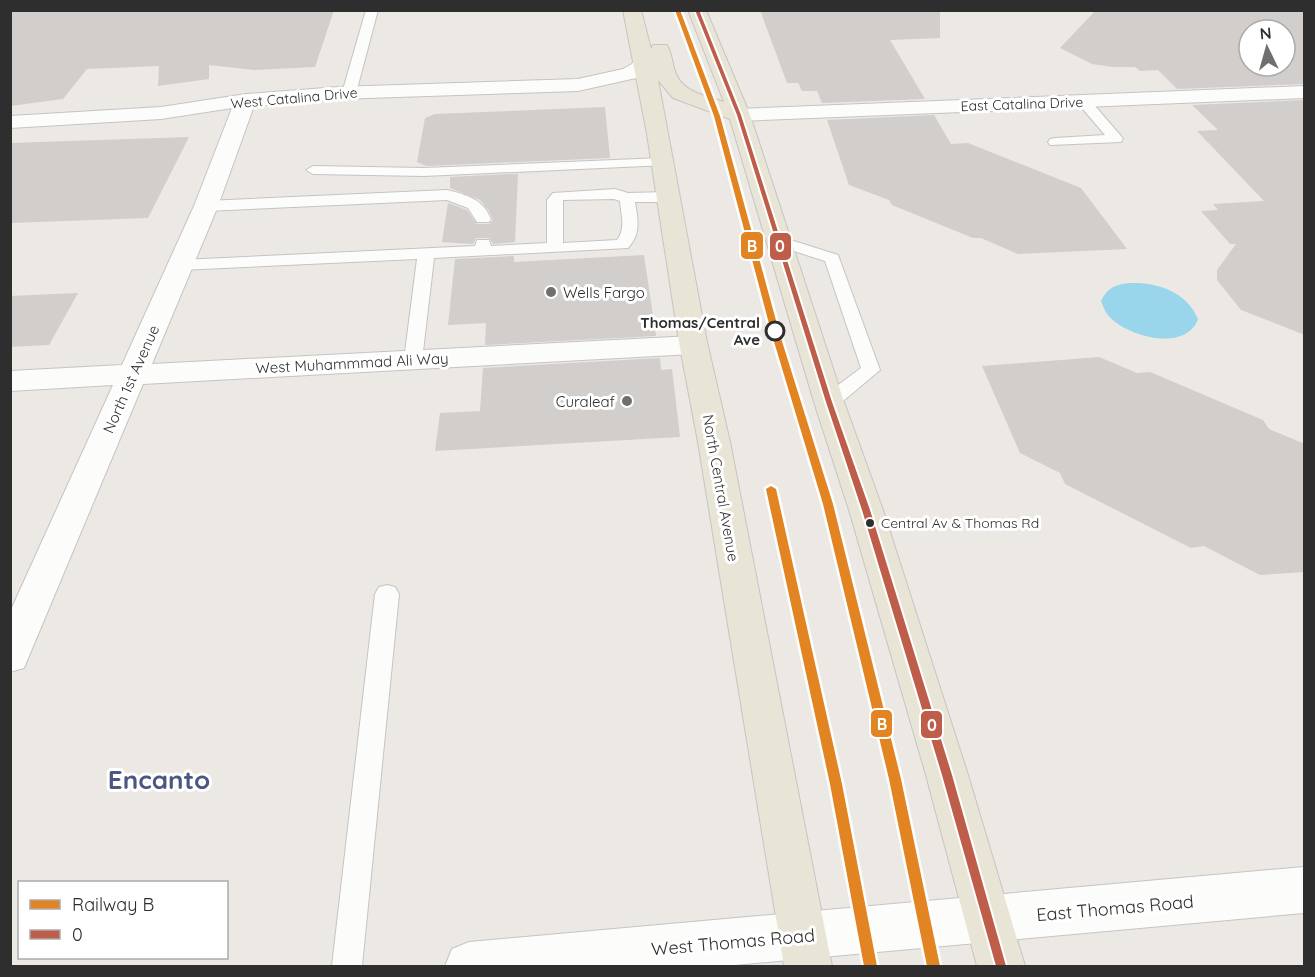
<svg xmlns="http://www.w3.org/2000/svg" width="1315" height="977" font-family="Quicksand,sans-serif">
<rect width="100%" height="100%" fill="#ece8e4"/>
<path fill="#99d6ec" d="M1130 283C1157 282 1187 292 1198 319 1186 353 1125 337 1107 314 1104 310 1103 305 1101 301 1107 288 1116 284 1130 283Z"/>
<g fill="#d1cecb" fill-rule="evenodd">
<polygon points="10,10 334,10 315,67 254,70 209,65 209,79 158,86 159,66 87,69 63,99 10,106"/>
<polygon points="760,10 940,10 940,38 890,40 925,99 822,103 817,91 802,91 798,83 787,83"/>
<path d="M1096 10H1305V84L1177 89 1158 70 1140 71 1135 67H1113L1092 64 1060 48ZM1249 30H1285V66H1249Z"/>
<polygon points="1305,100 1305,335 1241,310 1217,280 1217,270 1236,244 1230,244 1201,211 1218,210 1213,204 1264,201 1197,131 1218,130 1192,105"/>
<polygon points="605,107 610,158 426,166 417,162 425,118 435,114"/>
<polygon points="934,115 951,144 968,143 1081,188 1127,249 1018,254 981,238 973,238 892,205 889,200 849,185 827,120"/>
<polygon points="189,137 148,218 10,223 10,143"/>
<polygon points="574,171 518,174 515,242 493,244 489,238 476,238 473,244 442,242 448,203 467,210 477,224 489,224 493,220 489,211 480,200 450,188 450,177"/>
<polygon points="644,255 656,336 485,345 486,323 448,325 455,259 514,256 514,262"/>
<polygon points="78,293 49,345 10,347 10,296"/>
<polygon points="1099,357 1137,373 1150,372 1263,420 1269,429 1305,444 1305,572 1260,575 1204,546 1191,548 1065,484 1060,473 1020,453 982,366"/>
<polygon points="660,358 661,370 672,369 680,437 435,451 440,413 480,411 483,368"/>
</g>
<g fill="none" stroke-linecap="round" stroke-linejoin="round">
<g stroke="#c5c4c5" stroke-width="2">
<g id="service">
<polygon points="366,10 378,10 356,93 349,97 342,93"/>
<polygon points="1083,97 1088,98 1121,136 1123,139 1121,142 1050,145 1048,142 1050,139 1055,138 1105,135 1076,101"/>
<polygon points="662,158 667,159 669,162 667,165 424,176 313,174 306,170 313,166 424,168"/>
<path d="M615 189 628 193 668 192 676 197 668 202H635C638 220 641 234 628 248L434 258 422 360 420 364H406L404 360 417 259 181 270 173 265 181 260 475 246 477 240H489L491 246 547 243V200L553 193ZM614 199 620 201C621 214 626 229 617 240L563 243V200Z"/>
<path d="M447 190C467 195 483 199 491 219L489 222H477L468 208 447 200 206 211 198 206 206 201Z"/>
<polygon points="778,236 838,255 880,370 836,407 829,409 822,407 819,402 822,397 861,368 825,261 772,244 770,241"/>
<polygon points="387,585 395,587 399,594 362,966 332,966 375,594 379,587"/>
</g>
</g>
<g stroke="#c5c4c5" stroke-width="2">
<g id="minor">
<polygon points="645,52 652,54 655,58 646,72 636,78 578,91 338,99 254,106 218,206 152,364 693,336 703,339 707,345 703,351 693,354 143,384 29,656 24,668 10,672 10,612 113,385 10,391 10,371 122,365 194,206 232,108 161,119 10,128 10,116 161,107 246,94 338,87 578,79 623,69 632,64 638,54"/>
<polygon points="1304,86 1304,98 739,121 732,119 728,115 732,111 739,109"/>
</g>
</g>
<g stroke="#c5c4c5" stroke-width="2">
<polygon id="secondary" points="1304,867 1304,913 724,966 445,966 452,949 469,942"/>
</g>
<g stroke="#c6c5c4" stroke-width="2">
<path id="primary" d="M623 10H641L651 49 653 45H667C671 52 672 60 674 68 680 92 703 95 724 102L688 10H706L750 115 844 402 883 510 968 775 1025 966H977L926 775 849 510 814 402 730 119 673 98 658 80 707 342 730 442 832 966H784L698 442 679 342 647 134Z"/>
</g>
<use href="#service" fill="#fcfcfb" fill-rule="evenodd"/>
<use href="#minor" fill="#fcfcfb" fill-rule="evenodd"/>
<use href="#secondary" fill="#fcfcfb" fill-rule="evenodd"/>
<use href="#primary" fill="#e8e4d6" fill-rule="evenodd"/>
<g stroke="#fff" stroke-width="4">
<polygon id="bus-1" points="695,10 699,10 741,115 832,402 870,510 952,775 1006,966 996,966 942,775 862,510 826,402 737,115"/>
</g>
<use href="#bus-1" fill="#be5d49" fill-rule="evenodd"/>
<g stroke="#fff" stroke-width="5">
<g id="rail-1">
<polygon points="675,10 680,10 720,116 780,335 833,504 901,779 940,966 927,966 889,779 823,504 772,335 714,116"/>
<polygon points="771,486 776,489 842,784 877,966 864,966 830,784 766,489"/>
</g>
</g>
<use href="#rail-1" fill="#e18421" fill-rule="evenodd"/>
</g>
<g fill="#706f6e" stroke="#fff" stroke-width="2">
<circle cx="551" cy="292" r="6"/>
<circle cx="627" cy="401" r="6"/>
</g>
<circle fill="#fff" stroke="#2e2e2e" stroke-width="3" cx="775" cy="331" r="9"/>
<circle fill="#2e2e2e" stroke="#fff" stroke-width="2" cx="870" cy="523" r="5"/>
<g text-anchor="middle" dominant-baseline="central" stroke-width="6" stroke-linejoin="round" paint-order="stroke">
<g font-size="14" fill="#2e2e2e" stroke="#fff">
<text transform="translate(294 98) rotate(-5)">West Catalina Drive</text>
<text transform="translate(1022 104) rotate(-2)">East Catalina Drive</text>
</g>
<g font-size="14" fill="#2e2e2e" stroke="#fff" text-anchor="start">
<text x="881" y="523">Central Av &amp; Thomas Rd</text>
</g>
<g font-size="15" fill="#2e2e2e" stroke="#fff" text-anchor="start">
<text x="563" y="292">Wells Fargo</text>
<text x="615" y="401" text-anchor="end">Curaleaf</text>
</g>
<g font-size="15" font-weight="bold" fill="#2e2e2e" stroke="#fff" text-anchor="end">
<text x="760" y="322">Thomas/Central<tspan x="760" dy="17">Ave</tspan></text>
</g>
<g font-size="15" fill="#2e2e2e" stroke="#fff">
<text transform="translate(352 363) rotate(-3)">West Muhammmad Ali Way</text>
<text transform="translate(131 379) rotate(-66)">North 1st Avenue</text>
<text transform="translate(721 488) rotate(80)">North Central Avenue</text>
</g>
<g font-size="18" fill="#2e2e2e" stroke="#fff">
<text transform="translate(1115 908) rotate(-5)">East Thomas Road</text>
<text transform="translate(733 942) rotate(-5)">West Thomas Road</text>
</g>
<g font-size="26" font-weight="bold" fill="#4d5680" stroke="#fff">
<text x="159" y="779">Encanto</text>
</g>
</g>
<g stroke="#fff" stroke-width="2">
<rect x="740" y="231" width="24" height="29" rx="6" fill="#e18421"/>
<rect x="769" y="232" width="23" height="29" rx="6" fill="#be5d49"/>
<rect x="870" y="709" width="23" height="29" rx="6" fill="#e18421"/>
<rect x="920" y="710" width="23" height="29" rx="6" fill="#be5d49"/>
</g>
<g font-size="16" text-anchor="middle" font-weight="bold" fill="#fff">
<text x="752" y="252">B</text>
<text x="780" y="252">0</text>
<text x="882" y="730">B</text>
<text x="932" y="731">0</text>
</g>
<rect width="1315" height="977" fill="none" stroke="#2e2e2e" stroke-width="24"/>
<rect x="18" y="881" width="210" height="78" fill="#ffffff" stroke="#ababab" stroke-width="1.5"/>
<rect x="30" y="900" width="30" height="9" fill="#e18421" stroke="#ababab" stroke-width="1.5"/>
<text x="72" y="911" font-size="18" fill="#2e2e2e">Railway B</text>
<rect x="30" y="930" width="30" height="9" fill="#be5d49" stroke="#ababab" stroke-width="1.5"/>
<text x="72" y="941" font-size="18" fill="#2e2e2e">0</text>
<g transform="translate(1267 48) rotate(355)"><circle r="28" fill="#ffffff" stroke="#ababab" stroke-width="1.5"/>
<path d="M0-4.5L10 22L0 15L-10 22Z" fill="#706f6e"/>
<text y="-9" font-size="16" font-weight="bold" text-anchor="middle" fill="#2e2e2e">N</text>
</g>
</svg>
